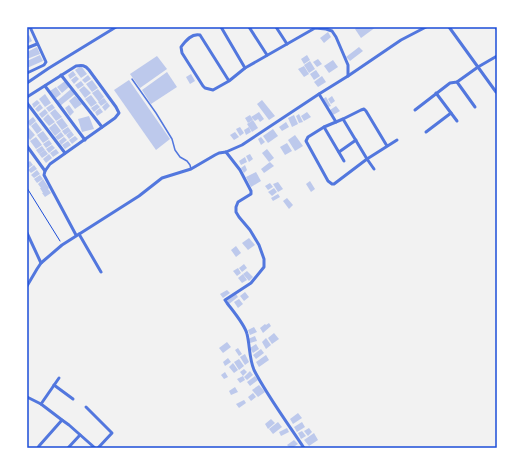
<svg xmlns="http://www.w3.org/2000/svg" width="524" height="475" font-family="Raleway,sans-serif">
<rect width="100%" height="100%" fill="#f2f2f2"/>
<g fill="#bdc9ec">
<polygon points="357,27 376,27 361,38 355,29"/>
<polygon points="328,32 331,37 324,43 320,38"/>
<polygon points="29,35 32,41 27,44 27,36"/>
<polygon points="37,47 40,54 27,59 27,52"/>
<polygon points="359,47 363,51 350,61 346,57"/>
<polygon points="40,55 43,61 27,68 27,61"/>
<polygon points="307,55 310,60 304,64 301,59"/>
<polygon points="157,56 167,69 140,88 130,74"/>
<polygon points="318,59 322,64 317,67 313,62"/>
<polygon points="333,60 338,67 329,73 324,66"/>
<polygon points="310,61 315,69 309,73 304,65"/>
<polygon points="81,66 87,74 81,78 75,70"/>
<polygon points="304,66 309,74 304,77 298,69"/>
<polygon points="316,70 320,76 314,80 310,74"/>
<polygon points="73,71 76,75 70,79 68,75"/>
<polygon points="167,72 177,87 151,104 142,90"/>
<polygon points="191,74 195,81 190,84 186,77"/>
<polygon points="88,75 91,79 85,83 82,80"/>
<polygon points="76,76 79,79 74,84 71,80"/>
<polygon points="322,76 326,82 318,87 314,82"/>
<polygon points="92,80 98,88 92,92 86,84"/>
<polygon points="129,80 170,139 156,150 114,90"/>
<polygon points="65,81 69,87 62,93 57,87"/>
<polygon points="81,81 84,85 78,89 75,85"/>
<polygon points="84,86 91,93 85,98 79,90"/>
<polygon points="56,87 61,94 56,98 50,91"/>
<polygon points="71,89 75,94 60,106 57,101"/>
<polygon points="98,89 104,97 99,102 92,93"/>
<polygon points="45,94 51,103 45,107 39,99"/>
<polygon points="91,95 97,103 91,107 85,99"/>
<polygon points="75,96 82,104 75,109 69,101"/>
<polygon points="332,96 335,101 331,104 328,99"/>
<polygon points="326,97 331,106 328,107 323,99"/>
<polygon points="104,98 107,102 101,106 98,102"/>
<polygon points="37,100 40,103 34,108 32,104"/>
<polygon points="262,100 275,116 269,120 257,104"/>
<polygon points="107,102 110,106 105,111 102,107"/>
<polygon points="40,104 43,108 38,112 35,109"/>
<polygon points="52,104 55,108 49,112 46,108"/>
<polygon points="97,104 100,107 94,112 91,108"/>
<polygon points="69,105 74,112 70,116 65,108"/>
<polygon points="336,106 340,111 333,115 330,110"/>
<polygon points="100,108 103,112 97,116 95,112"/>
<polygon points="45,109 48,113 42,118 39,114"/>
<polygon points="55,109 62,117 56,121 50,113"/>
<polygon points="259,112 264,119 260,122 258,119 255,121 251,117"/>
<polygon points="307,112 311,117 304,121 301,116"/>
<polygon points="48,114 55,122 49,126 43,119"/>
<polygon points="299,114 303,122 299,123 296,116"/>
<polygon points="250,115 253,120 248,123 245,118"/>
<polygon points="294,115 298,124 292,127 288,118"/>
<polygon points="89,116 94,129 82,132 78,119"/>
<polygon points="33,117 36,121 30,126 27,122"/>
<polygon points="62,118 68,126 62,130 56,122"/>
<polygon points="253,120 258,128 252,132 247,124"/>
<polygon points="36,122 42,130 37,134 31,126"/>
<polygon points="286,122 289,127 282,131 279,127"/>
<polygon points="55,123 61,131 55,136 49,128"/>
<polygon points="68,127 71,131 65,135 62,131"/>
<polygon points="240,127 244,133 240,136 236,129"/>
<polygon points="249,127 251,132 246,135 244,130"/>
<polygon points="29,128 35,135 30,140 27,136 27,129"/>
<polygon points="273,129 278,136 268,143 263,136"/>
<polygon points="43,131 49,139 43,143 37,135"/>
<polygon points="71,131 74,135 69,139 66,135"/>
<polygon points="61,132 64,136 58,140 55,137"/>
<polygon points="235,132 239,137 234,140 230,135"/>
<polygon points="295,135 303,146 295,151 288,140"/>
<polygon points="75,136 78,139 72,144 69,140"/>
<polygon points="36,137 42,145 36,149 30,141"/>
<polygon points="64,137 67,140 61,145 59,141"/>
<polygon points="261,137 265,142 261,145 258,139"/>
<polygon points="49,140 52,144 46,148 43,144"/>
<polygon points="68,141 71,145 65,149 62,145"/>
<polygon points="287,143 292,151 285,155 280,147"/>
<polygon points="52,145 55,148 49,153 46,149"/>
<polygon points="42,146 45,150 39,154 36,150"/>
<polygon points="56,149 59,153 53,157 50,153"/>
<polygon points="267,149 274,158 269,162 262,153"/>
<polygon points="45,150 48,154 42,158 39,154"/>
<polygon points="49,154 52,158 46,163 43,159"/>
<polygon points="250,154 253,159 249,162 246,156"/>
<polygon points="245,157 247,162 241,165 239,161"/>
<polygon points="30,161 33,165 27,169 27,163"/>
<polygon points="270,162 274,166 264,173 261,169"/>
<polygon points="34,165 37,169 31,173 28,170"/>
<polygon points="245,165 247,170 244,173 241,168"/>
<polygon points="37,170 40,174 34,178 31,175"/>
<polygon points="256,172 261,181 251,187 246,177"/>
<polygon points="40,175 43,179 37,183 34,179"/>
<polygon points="43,179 49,188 48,189 51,193 45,197 42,193 43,193 40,188 41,188 38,184"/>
<polygon points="310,181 315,189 311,192 306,184"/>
<polygon points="278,182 283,189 278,192 273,184"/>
<polygon points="270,183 273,187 268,190 265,186"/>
<polygon points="274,188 277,192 272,196 268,192"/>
<polygon points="278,194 280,197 273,201 271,198"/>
<polygon points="287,198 293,205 289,209 283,201"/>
<polygon points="249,238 255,245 248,250 242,243"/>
<polygon points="236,246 241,253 236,257 231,250"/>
<polygon points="244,264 247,268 242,272 239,268"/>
<polygon points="238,268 241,273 237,276 233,271"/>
<polygon points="247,271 253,277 249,281 243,274"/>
<polygon points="243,274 247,280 242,283 238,278"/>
<polygon points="227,290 230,293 223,298 220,294"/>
<polygon points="245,292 249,297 244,301 240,296"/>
<polygon points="236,294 238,297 229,304 227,300"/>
<polygon points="239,299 243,304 238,308 234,302"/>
<polygon points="269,323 271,326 263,333 260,328 265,324 266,325"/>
<polygon points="254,327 257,332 250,335 248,330"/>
<polygon points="274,333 279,339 272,344 268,338"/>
<polygon points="255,336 257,341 250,343 248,339"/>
<polygon points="266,338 271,345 266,349 262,342"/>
<polygon points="227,342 231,347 223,353 219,348"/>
<polygon points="256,344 259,349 253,353 250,348"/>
<polygon points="238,348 242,354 239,356 235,350"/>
<polygon points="261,349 264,353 256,359 253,355"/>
<polygon points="245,354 249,362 245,365 240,357"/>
<polygon points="266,355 269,360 259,367 256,362"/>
<polygon points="228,358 231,362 225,366 223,362"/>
<polygon points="239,359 244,366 239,370 234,362"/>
<polygon points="233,363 238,370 234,373 229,367"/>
<polygon points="244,369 247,372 243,376 240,372"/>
<polygon points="250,371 253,375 247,380 244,377"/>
<polygon points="225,372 228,377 224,379 221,375"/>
<polygon points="243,376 245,380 240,383 237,379"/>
<polygon points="255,376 258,380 250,386 247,382"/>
<polygon points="259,385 265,392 258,397 252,390"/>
<polygon points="235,387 238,392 231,395 229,391"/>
<polygon points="253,393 256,397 251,401 248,397"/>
<polygon points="244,400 246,403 239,408 236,404"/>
<polygon points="298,413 302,418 293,424 290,419"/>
<polygon points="271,419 275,423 268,429 265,424"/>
<polygon points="278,422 282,427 273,434 269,429"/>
<polygon points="302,422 305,427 297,432 294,427"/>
<polygon points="287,428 289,432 281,436 279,432"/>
<polygon points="309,428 312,432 308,436 304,431"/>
<polygon points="302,431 306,436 301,439 298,433"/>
<polygon points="314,433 318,440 309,446 304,440"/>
<polygon points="294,440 298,444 292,448 290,448 287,445"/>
</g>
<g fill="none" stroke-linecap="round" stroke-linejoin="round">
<polyline stroke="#1d4ed8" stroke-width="1" points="27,188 60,241"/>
<polyline stroke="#5277de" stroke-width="1.5" points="132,79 156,113 172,139 175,150 180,157 187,161 190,165 191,169"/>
<g stroke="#5277de" stroke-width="3">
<polyline points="221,27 245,68"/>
<polyline points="249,27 267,55"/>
<polyline points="276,27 287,44"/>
<polyline points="449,27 496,92"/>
<polyline points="496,27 497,29"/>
<polyline points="27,48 37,44"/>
<polyline points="27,73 44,65 46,62 30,27"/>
<polyline points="61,75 102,127"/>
<path d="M229 81 200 35C192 33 186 40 181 47L182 53 203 86 205 88 213 90 229 81 245 68 315 28 326 29 332 31 336 37 348 65V76"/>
<polyline points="457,82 475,107"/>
<polyline points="27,83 49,68 116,27"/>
<polyline points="45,86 85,140"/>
<polyline points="436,93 457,121"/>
<polyline points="319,94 336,122"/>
<path d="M27 97 76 66C82 65 85 65 89 70L116 107 119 113 115 118 50 164 45 171 44 175 76 235"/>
<polyline points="27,103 65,153"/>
<polyline points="415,110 450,83 457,82 478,67 497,56"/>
<polyline points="343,119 367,159 374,169"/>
<polyline points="324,127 344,161"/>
<polyline points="426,132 451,113"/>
<polyline points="27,146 45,171"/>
<polyline points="387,146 366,111 364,109 361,110 343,119 324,127 308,137 306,141 328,181 332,184 334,184 367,159 397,140"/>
<path d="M226 152 240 170 251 191V194L238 202 236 207V212L239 217 250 230 259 245 264 259V267L251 283 225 300 227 303C233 311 245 325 247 334 250 346 249 358 254 370 268 397 287 422 304 448"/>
<polyline points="339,152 356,140"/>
<polyline points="27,233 41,263"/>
<polyline points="79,234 101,272"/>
<polyline points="27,286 37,269 41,263 62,245 139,196 162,178 191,169 215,155 219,153 226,152 242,145 319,94 348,76 401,40 426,27"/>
<polyline points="54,385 73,399"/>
<polyline points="27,397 41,404 62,420 69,425 95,448"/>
<polyline points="41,404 59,378"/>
<polyline points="86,407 112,433 98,448"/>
<polyline points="38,448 39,446 62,420"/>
<polyline points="68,448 80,435"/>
</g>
</g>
<rect width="524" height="475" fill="none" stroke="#ffffff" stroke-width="56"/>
<rect x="28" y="28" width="468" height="419" fill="none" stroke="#1d4ed8" stroke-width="1.5"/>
</svg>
